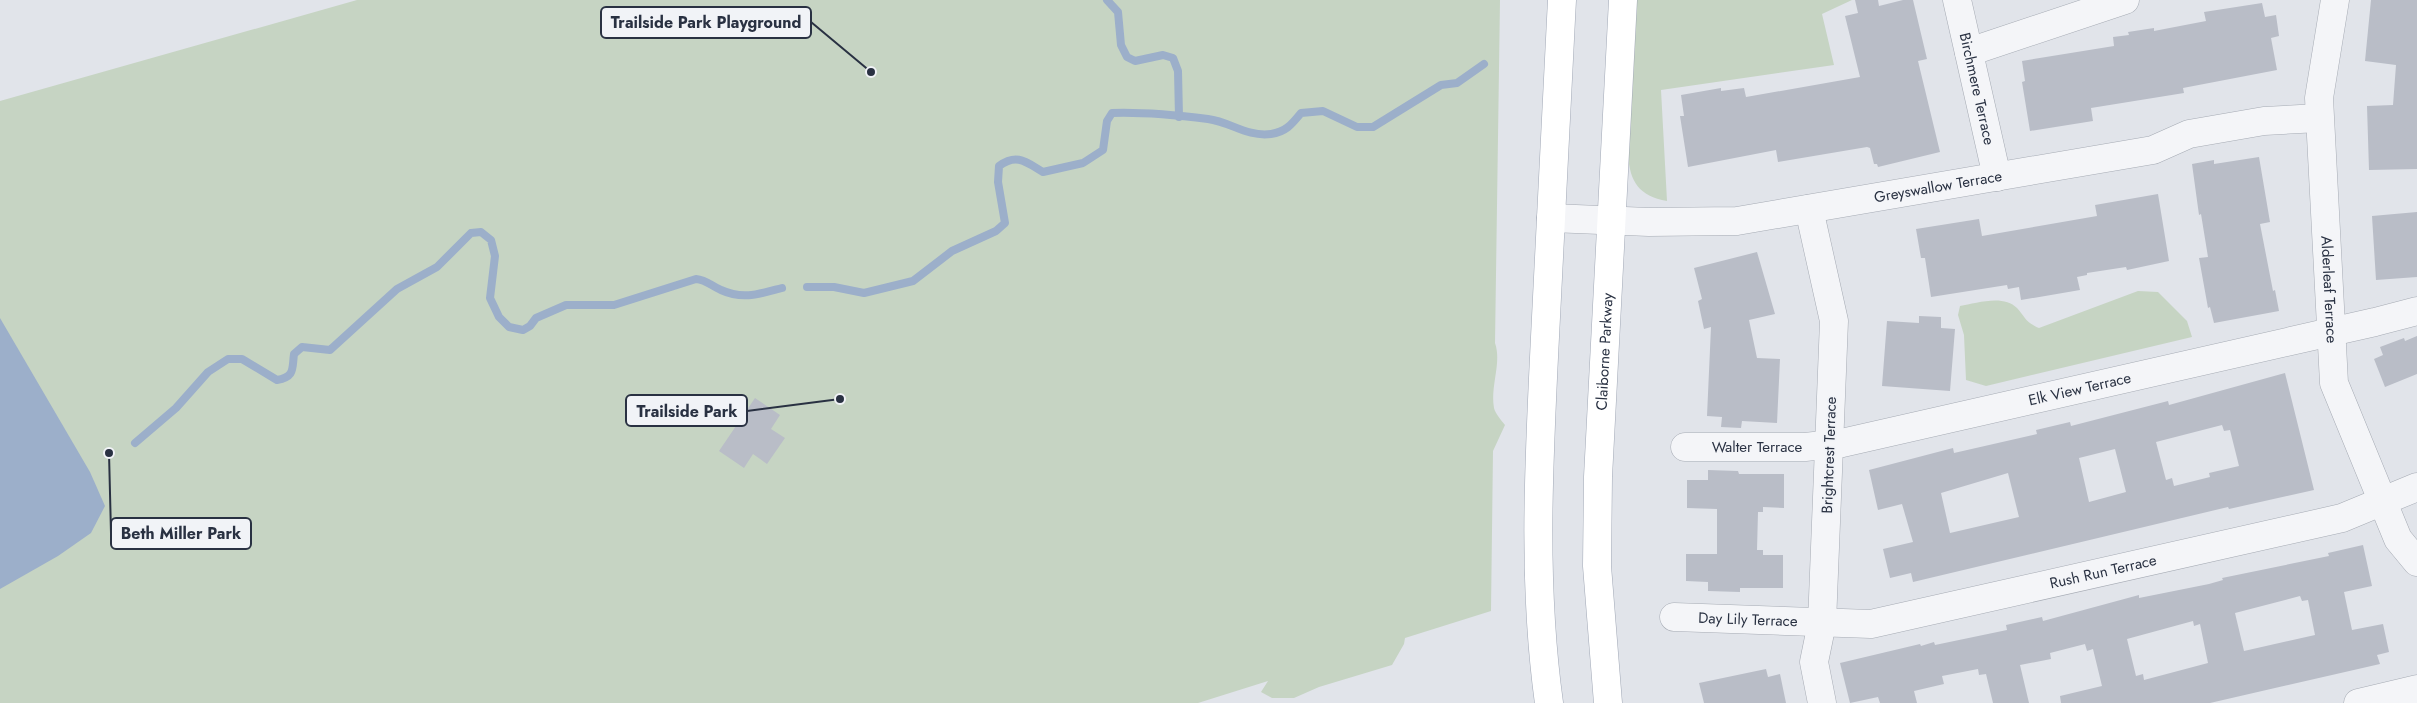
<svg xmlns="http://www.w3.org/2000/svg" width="2417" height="703" font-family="Jost,sans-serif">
<rect width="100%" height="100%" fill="#e1e4ea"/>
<g fill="#c6d4c3">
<path d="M357 0H1500L1495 343C1502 363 1490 386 1494 408 1495 413 1501 420 1505 425L1493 451 1491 611 1405 638 1404 644 1392 665 1319 687 1294 698H1272L1261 692 1268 681 1198 703H0V101Z"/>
<path d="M1635 0H1852L1822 14 1834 65 1661 90 1667 201C1639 196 1630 182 1628 155Z"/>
<path d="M2138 291 2158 292 2187 321 2192 337 1986 386 1966 380 1964 335 1958 315 1960 306C1976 303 2004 294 2017 308 2026 318 2025 322 2039 328Z"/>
</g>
<polygon fill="#9cafca" points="0,318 90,472 105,506 91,533 58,556 0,589"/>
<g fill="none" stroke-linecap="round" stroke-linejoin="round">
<g stroke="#9cafca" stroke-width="8">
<polyline points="1107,0 1118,12 1121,45 1127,57 1135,61 1163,55 1173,58 1178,71 1179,117"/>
<path d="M807 287H834L864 293 913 281 952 251 996 231 1005 223 998 182 999 166C1017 153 1026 162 1043 172L1083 163 1103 150 1107 121 1112 113C1144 112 1176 115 1208 119 1231 122 1246 137 1271 134 1286 132 1292 124 1301 113L1323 111 1357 127H1373L1441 85 1457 83 1484 64"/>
<path d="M135 443 176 408 208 372 228 359H242L277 380C295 377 292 369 294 354L302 347 330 350 397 289 437 267 471 233 481 232 491 240 495 256 490 298 499 317 509 327 523 330 530 326 536 318 566 305H614L696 279C707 280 711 286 721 290 743 300 759 294 782 288"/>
</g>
</g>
<g fill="#b9bdc7" fill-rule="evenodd">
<polygon points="1855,0 1878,0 1879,6 1903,0 1913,0 1927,59 1918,61 1940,152 1878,167 1877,164 1874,164 1870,148 1867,147 1778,162 1776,150 1688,167 1680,116 1684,116 1681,95 1721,88 1721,91 1744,88 1746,97 1860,77 1845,16 1858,13"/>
<polygon points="2371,0 2417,0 2417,169 2369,170 2367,106 2393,105 2396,65 2365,61"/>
<polygon points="2262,3 2265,17 2276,15 2279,36 2271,38 2277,70 2183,88 2184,93 2091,108 2093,121 2030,131 2022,82 2025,81 2022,61 2114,46 2113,37 2129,35 2128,32 2154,28 2154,31 2206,21 2204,12"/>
<polygon points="2259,157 2270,222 2260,224 2273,291 2275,290 2279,311 2214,323 2210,307 2208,308 2199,258 2208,257 2201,214 2199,215 2192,164 2214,160 2214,164"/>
<polygon points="2158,194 2169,261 2127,270 2126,267 2087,273 2087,275 2077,277 2080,290 2021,300 2019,287 2008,289 2007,285 1931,297 1925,258 1921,258 1916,229 1979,219 1982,236 2097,216 2095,205"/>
<polygon points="2417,212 2417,277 2376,280 2372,216"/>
<polygon points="1757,252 1775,314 1749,320 1757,358 1780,359 1777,423 1742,421 1741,428 1721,427 1722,417 1707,416 1711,327 1704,329 1698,301 1702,299 1694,268"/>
<polygon points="1919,316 1941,317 1941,328 1955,329 1950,391 1882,386 1887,321 1919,323"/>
<polygon points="2417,336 2417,374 2385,387 2374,359 2383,355 2380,347 2404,338 2405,341"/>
<path d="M2285 373 2314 490 2229 509 2228 507 1913 582 1911 573 1890 578 1883 549 1913 542 1902 504 1878 510 1869 470 1953 448 1954 453 2037 434 2036 430 2070 422 2071 426 2168 401 2169 405ZM2222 425 2224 431 2230 430 2239 466 2209 473 2210 477 2174 486 2172 478 2166 480 2156 442ZM2115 449 2126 492 2089 502 2079 458ZM2008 473 2019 517 1950 533 1941 493Z"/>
<polygon points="755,398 780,415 771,429 785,438 767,464 753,454 744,468 719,451"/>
<polygon points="1708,470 1738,471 1739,474 1784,474 1784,508 1763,507 1763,512 1758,512 1757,550 1763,550 1763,555 1783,555 1783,588 1740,588 1740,592 1708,591 1708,582 1686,581 1686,554 1717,554 1717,509 1687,508 1687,480 1708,480"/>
<path d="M2363 545 2372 586 2344 592 2352 630 2383 624 2389 652 2377 655 2380 664 2210 703H2061L2060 696 2102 686 2093 649 2087 651 2085 644 2050 653 2051 659 2020 665 2029 703H1993L1986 674 1979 675 1978 669 1942 676 1944 684 1914 691 1917 703H1880L1878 697 1850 703 1840 663 1920 644 1921 646 1934 642 1935 645 2007 630 2006 625 2042 617 2043 621 2139 595V598L2209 584 2223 580 2222 578 2329 556 2328 553ZM2300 596 2302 601 2308 600 2315 635 2244 651 2235 613ZM2193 621 2194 626 2200 624 2208 663 2144 680 2143 674 2136 676 2127 639Z"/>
<polygon points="1766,669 1768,677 1780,674 1786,703 1704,703 1699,683"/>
</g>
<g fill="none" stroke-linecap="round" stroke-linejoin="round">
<g stroke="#a6abb4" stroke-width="29">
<g id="minor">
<path id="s1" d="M1957 0 1997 177"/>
<path id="s2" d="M2335 0 2319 98 2334 383 2398 539 2417 562"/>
<polyline points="1969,52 2125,0"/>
<polyline points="1809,209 1834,321 1822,623 1814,662 1822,703"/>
<path id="s3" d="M1551 218 1649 222 1737 221 2153 150 2189 134 2264 121 2319 118"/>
<path id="s4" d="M1685 447H1805L1842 443 2375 322 2417 311"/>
<path id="s5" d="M1674 617 1871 624 2342 518 2417 487"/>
<polyline points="2358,703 2417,689"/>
</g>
</g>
<g stroke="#a1a8b6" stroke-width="29">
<g id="major">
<path d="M1549 703C1532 581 1539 459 1545 337 1551 224 1556 112 1562 0"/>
<path id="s6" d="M1608 703 1597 566 1598 477 1623 0"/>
</g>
</g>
<use href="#minor" stroke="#f4f5f8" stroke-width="28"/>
<use href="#major" stroke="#fff" stroke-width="28"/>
</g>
<g text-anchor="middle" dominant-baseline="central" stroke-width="4" stroke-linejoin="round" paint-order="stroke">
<g font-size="15" fill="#293142" stroke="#f1f3f7">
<text stroke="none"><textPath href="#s1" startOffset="91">Birchmere Terrace</textPath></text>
<text stroke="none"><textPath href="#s3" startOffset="390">Greyswallow Terrace</textPath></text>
<text stroke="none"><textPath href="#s2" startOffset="291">Alderleaf Terrace</textPath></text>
<text stroke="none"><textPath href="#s6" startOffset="352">Claiborne Parkway</textPath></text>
<text stroke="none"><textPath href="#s4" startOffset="401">Elk View Terrace</textPath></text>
<text stroke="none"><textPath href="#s4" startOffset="72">Walter Terrace</textPath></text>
<text transform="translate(1829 455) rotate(-88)">Brightcrest Terrace</text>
<text stroke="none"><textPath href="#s5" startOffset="435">Rush Run Terrace</textPath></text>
<text stroke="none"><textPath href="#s5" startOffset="74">Day Lily Terrace</textPath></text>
</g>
</g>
<path fill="none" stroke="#293142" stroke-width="2" d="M871 72L811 22M840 399L747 411M109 453L111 533"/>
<g fill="#293142" stroke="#f1f3f7" stroke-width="2">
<circle cx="871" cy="72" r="5"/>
<circle cx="840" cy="399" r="5"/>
<circle cx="109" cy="453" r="5"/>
</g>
<g fill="#f1f3f7" stroke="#293142" stroke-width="2">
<rect x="601" y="7" width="210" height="31" rx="5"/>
<rect x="626" y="395" width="121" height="31" rx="5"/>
<rect x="111" y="518" width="140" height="31" rx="5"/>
</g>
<g font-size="16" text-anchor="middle" font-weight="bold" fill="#293142">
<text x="706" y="28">Trailside Park Playground</text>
<text x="687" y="417">Trailside Park</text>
<text x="181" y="539">Beth Miller Park</text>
</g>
</svg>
